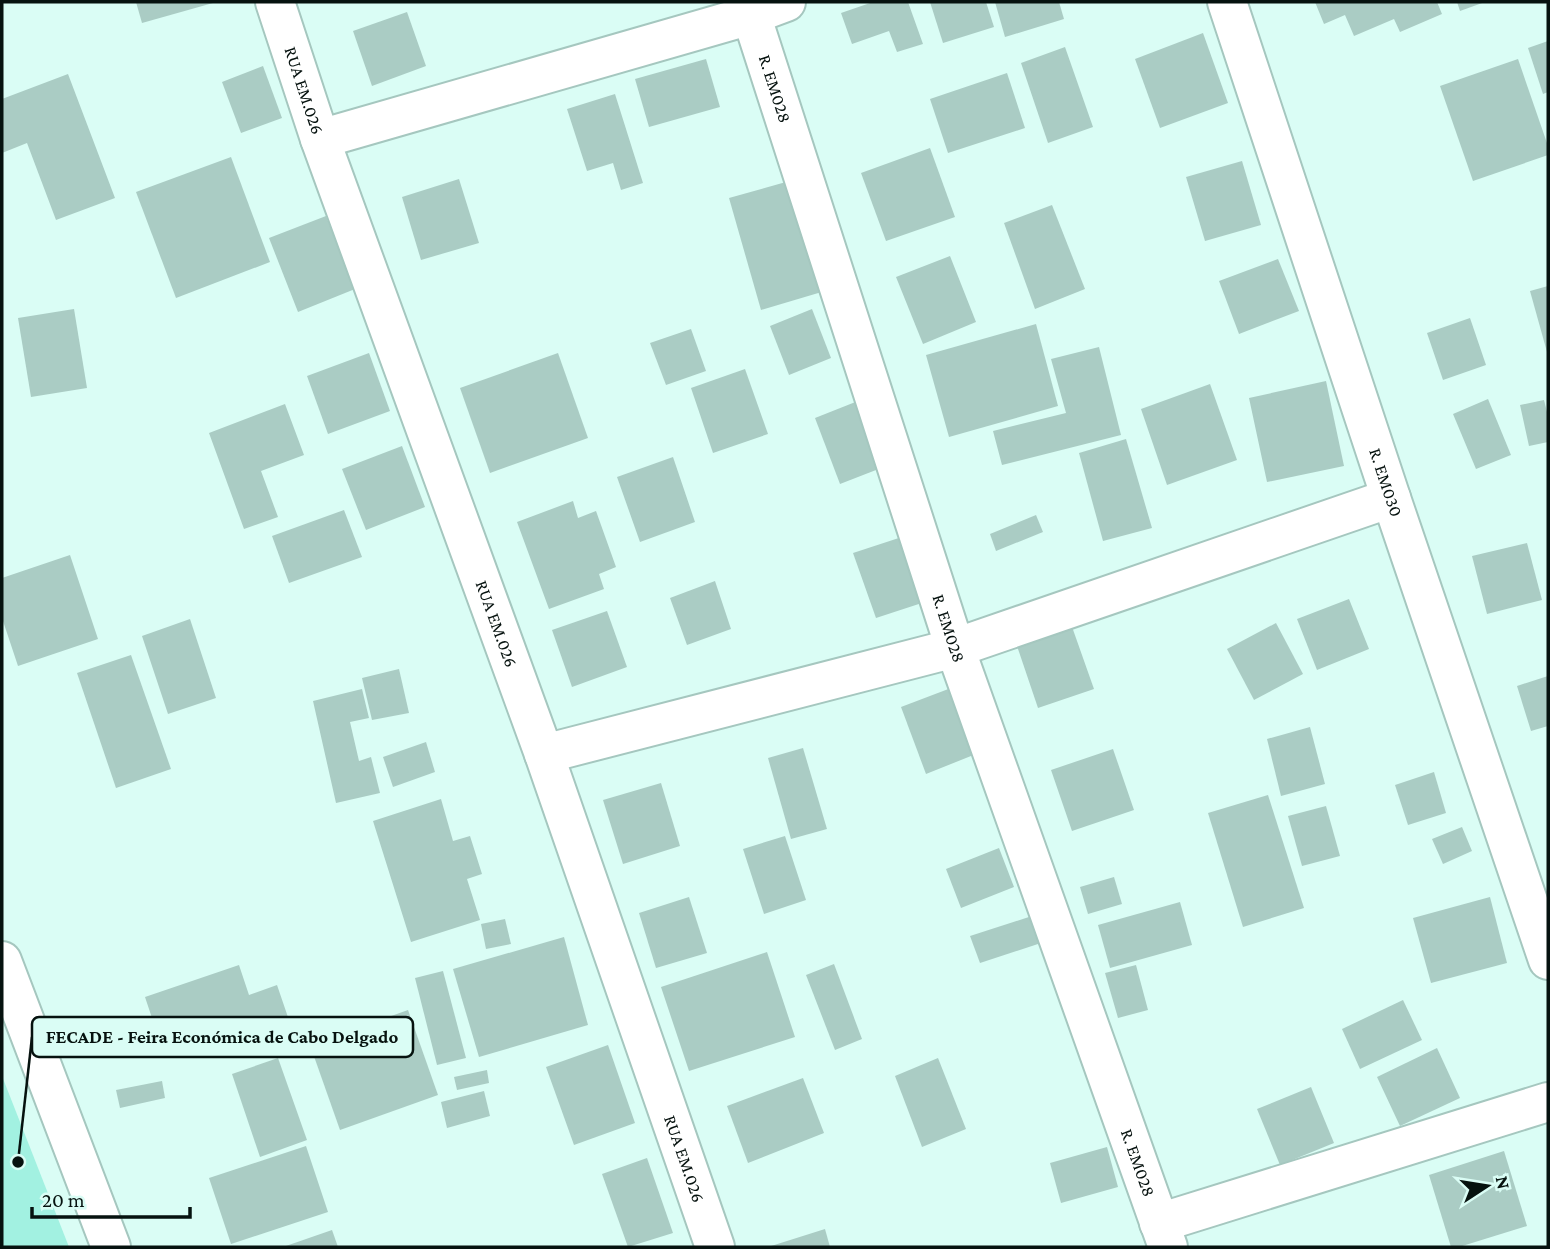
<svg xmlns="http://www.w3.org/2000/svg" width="1550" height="1249" font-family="'Crimson Pro',serif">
<rect width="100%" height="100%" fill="#dafdf5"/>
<polygon fill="#a2f1e1" points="2,1076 69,1247 2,1247"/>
<g fill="#aaccc4">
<polygon points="136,2 213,2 213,3 142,23"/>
<polygon points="873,2 908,2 923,44 897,52 889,31 852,44 841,13"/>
<polygon points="930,2 986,2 994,27 943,43"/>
<polygon points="995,2 1059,2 1064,19 1005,37"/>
<polygon points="1315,2 1437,2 1442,14 1400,32 1394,19 1354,36 1345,15 1324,24"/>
<polygon points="1457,2 1485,2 1460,11"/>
<polygon points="407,12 426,66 372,86 353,31"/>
<polygon points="1203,33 1228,103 1160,128 1135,59"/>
<polygon points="1548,41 1548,92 1543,94 1528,48"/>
<polygon points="1065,47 1093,127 1048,143 1021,63"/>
<polygon points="706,59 720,107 649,127 635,79"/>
<polygon points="1518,59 1548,146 1548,155 1473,181 1440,86"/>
<polygon points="263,66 282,118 241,133 222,82"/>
<polygon points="1007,73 1025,128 948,153 930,99"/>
<polygon points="68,74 115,198 56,220 27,143 2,153 2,99"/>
<polygon points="615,94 643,183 621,190 613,163 587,171 567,109"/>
<polygon points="930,148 955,217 886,241 861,173"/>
<polygon points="231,157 270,262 176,298 136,192"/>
<polygon points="1242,161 1261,225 1205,241 1186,177"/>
<polygon points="459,179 479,243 421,260 402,197"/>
<polygon points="793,180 825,291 761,310 729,198"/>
<polygon points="1052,205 1085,289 1035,309 1004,223"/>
<polygon points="326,216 355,289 298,312 269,238"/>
<polygon points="950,256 976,322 923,344 896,277"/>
<polygon points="1278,259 1299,311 1239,334 1219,281"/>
<polygon points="1548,286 1548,351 1547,352 1530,291"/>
<polygon points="74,309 87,388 31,397 18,318"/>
<polygon points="812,309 831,358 789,375 770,326"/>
<polygon points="1470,318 1486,365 1443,380 1427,333"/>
<polygon points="1036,324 1058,406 949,437 926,355"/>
<polygon points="691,329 706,371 666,385 650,343"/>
<polygon points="1099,347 1121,435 1002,465 993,431 1066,413 1051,359"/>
<polygon points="369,353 390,411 328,434 307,376"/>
<polygon points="558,353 588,438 490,473 460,388"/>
<polygon points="745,369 768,434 713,453 691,388"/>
<polygon points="1326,381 1344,466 1267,482 1249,398"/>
<polygon points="1210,384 1237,460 1167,485 1141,409"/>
<polygon points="868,397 894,463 840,484 815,418"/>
<polygon points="1488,399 1511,455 1476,469 1453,414"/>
<polygon points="1544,400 1548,416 1548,442 1529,446 1520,405"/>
<polygon points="285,404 304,455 261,471 278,517 244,529 209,433"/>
<polygon points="1126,439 1152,528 1103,541 1079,453"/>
<polygon points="402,446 425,507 366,530 342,469"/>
<polygon points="673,457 695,522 640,542 617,477"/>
<polygon points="573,501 578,518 596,511 616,567 599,574 604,589 549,609 517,522"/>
<polygon points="344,510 362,557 289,583 272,536"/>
<polygon points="1036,515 1043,532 996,551 990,534"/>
<polygon points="908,535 931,600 876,618 853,553"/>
<polygon points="1527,543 1542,600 1487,614 1472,556"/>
<polygon points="70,555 98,639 18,666 2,618 2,578"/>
<polygon points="715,581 731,629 687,645 670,598"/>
<polygon points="1349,599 1369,649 1317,670 1297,619"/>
<polygon points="607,611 627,667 572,687 552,630"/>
<polygon points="190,619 216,698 168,714 142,636"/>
<polygon points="1276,623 1303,674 1254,700 1227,649"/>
<polygon points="1071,624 1094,689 1038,708 1016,643"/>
<polygon points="131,655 171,769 116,788 77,673"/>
<polygon points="399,669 409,713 372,720 362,678"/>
<polygon points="1548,676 1548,726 1531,731 1517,686"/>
<polygon points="951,688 976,754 926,774 901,707"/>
<polygon points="362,689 369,718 350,722 359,761 371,757 380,793 336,803 313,701"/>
<polygon points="1310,727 1325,784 1281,796 1267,739"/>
<polygon points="426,742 435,772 393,787 383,757"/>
<polygon points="803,748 827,829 791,839 768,758"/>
<polygon points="1113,749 1134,810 1072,831 1051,770"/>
<polygon points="1434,772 1446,813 1408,825 1395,785"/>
<polygon points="661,783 680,846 623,864 603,800"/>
<polygon points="1268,795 1304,908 1243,927 1208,813"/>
<polygon points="441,799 453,841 470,836 482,874 467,879 480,920 411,942 373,821"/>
<polygon points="1326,806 1340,856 1302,866 1288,816"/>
<polygon points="1462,827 1472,851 1443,864 1432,839"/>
<polygon points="785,836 806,900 764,914 743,849"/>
<polygon points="999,848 1014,887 961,908 946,869"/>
<polygon points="1114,877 1122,904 1088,914 1080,887"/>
<polygon points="689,897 707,953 656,968 639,913"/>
<polygon points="1490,897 1507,963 1431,983 1413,918"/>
<polygon points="1180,902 1192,945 1110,968 1098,925"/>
<polygon points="1032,916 1041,943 980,963 970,936"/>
<polygon points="505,919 511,944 486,949 481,924"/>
<polygon points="564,937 588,1025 479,1057 453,969"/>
<polygon points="767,952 795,1037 689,1071 661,987"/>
<polygon points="834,964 862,1039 835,1050 806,975"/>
<polygon points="239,965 249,995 277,985 291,1026 209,1054 199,1025 159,1039 145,997"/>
<polygon points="1136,965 1148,1010 1118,1018 1105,973"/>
<polygon points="443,971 466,1058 437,1065 415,978"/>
<polygon points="1403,1000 1422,1040 1360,1069 1342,1029"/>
<polygon points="408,1010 438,1095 340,1130 310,1045"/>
<polygon points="608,1045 635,1123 574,1145 546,1067"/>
<polygon points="1437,1048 1460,1098 1400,1126 1377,1077"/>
<polygon points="278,1058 307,1140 260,1157 232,1074"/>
<polygon points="938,1058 966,1129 922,1147 895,1076"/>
<polygon points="487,1070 489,1083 457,1090 454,1077"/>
<polygon points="803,1078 824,1133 748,1163 727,1106"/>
<polygon points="162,1081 165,1098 120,1108 116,1090"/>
<polygon points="1311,1087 1334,1143 1280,1165 1257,1109"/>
<polygon points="484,1091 490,1116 447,1128 441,1102"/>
<polygon points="306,1146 328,1212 231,1244 209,1178"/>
<polygon points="1107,1147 1118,1187 1061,1203 1050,1163"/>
<polygon points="1504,1151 1527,1226 1459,1247 1451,1247 1429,1175"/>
<polygon points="647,1158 673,1233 628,1247 602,1174"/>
<polygon points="825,1229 830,1247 768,1247"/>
<polygon points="332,1230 338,1247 283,1247"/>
</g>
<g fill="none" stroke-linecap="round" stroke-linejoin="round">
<g stroke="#a5c7bf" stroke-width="42">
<g id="minor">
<path id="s1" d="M275 2 320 139 544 754 715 1247"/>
<path id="s2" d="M747 2 955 648 1168 1247"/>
<path id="s3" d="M1227 2 1391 498 1548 960"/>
<polyline points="320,139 751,15 786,2"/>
<polyline points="544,754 955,648 1391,498"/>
<polyline points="2,961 111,1247"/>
<polyline points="1159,1223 1548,1102"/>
</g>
</g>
<use href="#minor" stroke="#fff" stroke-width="38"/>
</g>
<g text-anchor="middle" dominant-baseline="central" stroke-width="5" stroke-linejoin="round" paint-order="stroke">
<g font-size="18" fill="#06120f" stroke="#dafdf5">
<text stroke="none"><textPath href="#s2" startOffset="91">R. EM028</textPath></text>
<text stroke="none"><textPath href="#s1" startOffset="93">RUA EM.026</textPath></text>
<text stroke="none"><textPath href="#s3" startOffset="506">R. EM030</textPath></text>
<text stroke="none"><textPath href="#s1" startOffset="660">RUA EM.026</textPath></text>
<text stroke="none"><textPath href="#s2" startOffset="658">R. EM028</textPath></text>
<text stroke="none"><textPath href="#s1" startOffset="1227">RUA EM.026</textPath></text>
<text stroke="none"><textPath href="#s2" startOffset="1225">R. EM028</textPath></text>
</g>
</g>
<path fill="none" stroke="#06120f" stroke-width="2.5" d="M18 1162L32 1037"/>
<circle fill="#06120f" stroke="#dafdf5" stroke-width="2.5" cx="18" cy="1162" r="7"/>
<rect fill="#dafdf5" stroke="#06120f" stroke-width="2.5" x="32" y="1017" width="381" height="40" rx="7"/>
<g font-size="19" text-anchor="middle" font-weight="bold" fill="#06120f">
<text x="222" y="1043">FECADE - Feira Económica de Cabo Delgado</text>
</g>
<rect width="1550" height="1249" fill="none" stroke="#06120f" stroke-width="7"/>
<g transform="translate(1487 1186) rotate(78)" stroke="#dafdf5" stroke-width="5" paint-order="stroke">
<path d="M0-5L12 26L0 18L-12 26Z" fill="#06120f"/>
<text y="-10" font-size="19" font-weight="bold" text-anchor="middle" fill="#06120f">N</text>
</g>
<path d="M32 1207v10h158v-10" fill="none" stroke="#06120f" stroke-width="3.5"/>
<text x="42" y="1207" font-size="21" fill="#06120f" stroke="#dafdf5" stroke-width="5" paint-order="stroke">20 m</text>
</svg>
